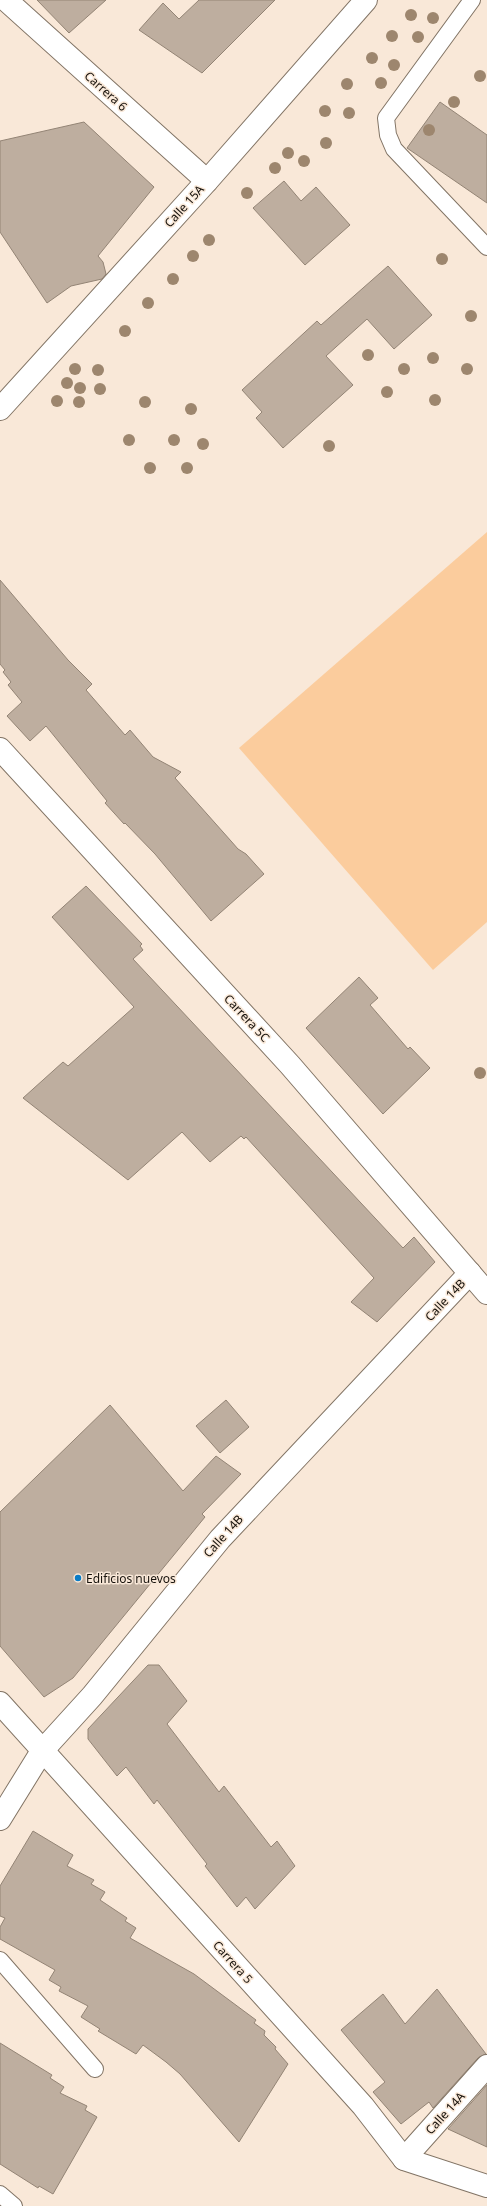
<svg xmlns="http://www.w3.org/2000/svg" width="487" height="2206" font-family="'Noto Sans',sans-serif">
<rect width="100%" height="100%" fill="#f9e8d8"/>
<polygon fill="#fbcc9d" points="487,532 487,922 433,970 239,748"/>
<g fill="#beae9f" stroke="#938475">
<polygon points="37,0 106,0 69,33"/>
<polygon points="199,0 275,0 202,73 139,30 163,3 179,19"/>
<polygon points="440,102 487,135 487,203 407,148"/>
<polygon points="84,122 154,187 98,256 103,262 106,274 102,279 71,286 47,303 0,232 0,141"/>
<polygon points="284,181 301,201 316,187 350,225 305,265 253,208"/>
<polygon points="388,266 432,315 394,349 367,319 326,356 353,385 283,448 256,418 262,412 242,390 317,321 321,325"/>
<polygon points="0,580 68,660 92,684 86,690 125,735 130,730 153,757 181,772 175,778 231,841 238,849 246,854 264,874 211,921 155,854 125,823 124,824 105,803 107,801 46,726 30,741 7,716 22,702 8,685 11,682 3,672 5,670 0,664"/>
<polygon points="86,886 142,944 140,946 143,950 133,959 191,1021 403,1248 414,1237 435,1262 377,1322 351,1302 374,1278 246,1137 244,1139 241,1136 210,1162 182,1132 128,1180 23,1098 63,1062 68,1066 134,1007 52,917"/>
<polygon points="359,977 378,998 370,1005 408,1049 410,1047 430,1068 383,1114 306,1028"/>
<polygon points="226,1400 249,1427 220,1453 196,1426"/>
<polygon points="110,1405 183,1491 216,1456 241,1474 202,1514 205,1517 73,1678 44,1697 0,1646 0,1512"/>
<polygon points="148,1665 159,1665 187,1701 167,1724 219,1792 224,1786 271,1847 277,1841 295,1866 255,1909 246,1897 237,1907 205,1866 207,1864 157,1800 154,1804 126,1767 117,1776 88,1739 88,1729"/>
<polygon points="33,1831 73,1855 67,1866 94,1880 91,1884 105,1892 100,1900 127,1918 125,1921 136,1928 130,1938 194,1974 256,2020 254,2023 265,2031 264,2035 276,2047 275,2049 288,2064 239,2142 180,2074 166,2062 143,2045 136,2054 98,2031 100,2029 81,2017 88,2006 59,1991 61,1987 49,1980 55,1970 0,1939 0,1927 5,1918 0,1916 0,1886"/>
<polygon points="437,1989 486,2054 478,2058 433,2108 429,2102 401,2124 373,2092 385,2082 341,2030 383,1994 405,2024"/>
<polygon points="0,2043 52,2075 50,2078 64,2087 60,2093 87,2106 85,2110 97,2117 53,2194 39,2186 38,2188 0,2164"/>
<polygon points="487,2085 487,2147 448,2129"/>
</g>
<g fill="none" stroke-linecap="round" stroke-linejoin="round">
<g stroke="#827465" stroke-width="18">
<g id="lane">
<polyline points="472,0 386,118 388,135 394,149 487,247"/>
<polyline points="0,1960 95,2069"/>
<polyline points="0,2194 14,2206"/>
</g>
</g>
<g stroke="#827465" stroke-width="24">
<g id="street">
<polyline points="6,0 207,181"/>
<polyline points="0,409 207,181 366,0"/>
<polyline points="0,749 290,1065 487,1293"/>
<polyline points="0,1703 363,2106 404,2159 487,2186"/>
<polyline points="0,1819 42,1751 92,1696 220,1539 470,1273"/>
<polyline points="404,2159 487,2066"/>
</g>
</g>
<use href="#lane" stroke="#fff" stroke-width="16"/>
<use href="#street" stroke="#fff" stroke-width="22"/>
</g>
<g fill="#9d866e">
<circle cx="411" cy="15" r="6"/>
<circle cx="433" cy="18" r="6"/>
<circle cx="392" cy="36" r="6"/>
<circle cx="418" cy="37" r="6"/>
<circle cx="372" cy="58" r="6"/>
<circle cx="394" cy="65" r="6"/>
<circle cx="480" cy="76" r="6"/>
<circle cx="381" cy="83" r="6"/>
<circle cx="347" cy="84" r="6"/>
<circle cx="454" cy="102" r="6"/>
<circle cx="325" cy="111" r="6"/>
<circle cx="349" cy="113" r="6"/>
<circle cx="429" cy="130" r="6"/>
<circle cx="326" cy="143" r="6"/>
<circle cx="288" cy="153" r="6"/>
<circle cx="304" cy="161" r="6"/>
<circle cx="275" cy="168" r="6"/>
<circle cx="247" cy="193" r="6"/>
<circle cx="209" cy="240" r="6"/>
<circle cx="193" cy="256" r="6"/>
<circle cx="442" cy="259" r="6"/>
<circle cx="173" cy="279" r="6"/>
<circle cx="148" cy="303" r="6"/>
<circle cx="471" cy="316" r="6"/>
<circle cx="125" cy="331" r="6"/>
<circle cx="368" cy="355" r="6"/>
<circle cx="433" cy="358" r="6"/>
<circle cx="75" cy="369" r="6"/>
<circle cx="404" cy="369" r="6"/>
<circle cx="467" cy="369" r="6"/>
<circle cx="98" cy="370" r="6"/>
<circle cx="67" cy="383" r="6"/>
<circle cx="80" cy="388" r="6"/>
<circle cx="100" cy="389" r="6"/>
<circle cx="387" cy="392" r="6"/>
<circle cx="435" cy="400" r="6"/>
<circle cx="57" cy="401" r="6"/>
<circle cx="79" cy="402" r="6"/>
<circle cx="145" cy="402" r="6"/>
<circle cx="191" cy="409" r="6"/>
<circle cx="129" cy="440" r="6"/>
<circle cx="174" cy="440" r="6"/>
<circle cx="203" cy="444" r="6"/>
<circle cx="329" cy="446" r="6"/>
<circle cx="150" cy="468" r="6"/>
<circle cx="187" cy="468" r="6"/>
<circle cx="480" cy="1073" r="6"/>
</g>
<circle fill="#0a7cc6" stroke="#f9e8d8" stroke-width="1.5" cx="78" cy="1578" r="4"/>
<g text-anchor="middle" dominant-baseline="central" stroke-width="3" stroke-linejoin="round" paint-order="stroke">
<g font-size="12" fill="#17120c" stroke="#f9e8d8">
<text transform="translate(106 91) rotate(42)">Carrera 6</text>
<text transform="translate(184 206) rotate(-48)">Calle 15A</text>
<text transform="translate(247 1018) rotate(47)">Carrera 5C</text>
<text transform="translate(445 1300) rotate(-47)">Calle 14B</text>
<text transform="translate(223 1536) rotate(-48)">Calle 14B</text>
<text transform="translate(233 1962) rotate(48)">Carrera 5</text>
<text transform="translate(445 2113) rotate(-48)">Calle 14A</text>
</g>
<g font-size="12" fill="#17120c" stroke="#f9e8d8" text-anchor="start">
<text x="86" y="1578">Edificios nuevos</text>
</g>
</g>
</svg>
